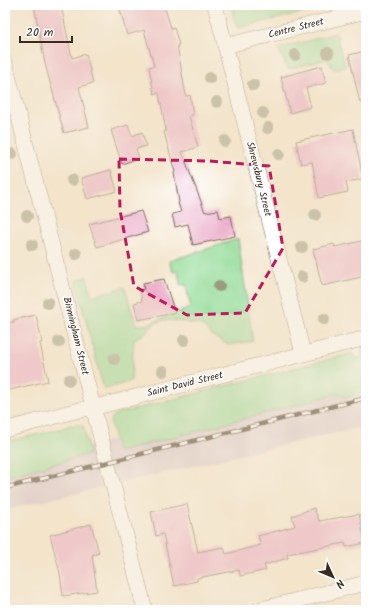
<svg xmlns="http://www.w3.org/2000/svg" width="371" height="615" font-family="Kalam,sans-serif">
<rect width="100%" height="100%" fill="#fff"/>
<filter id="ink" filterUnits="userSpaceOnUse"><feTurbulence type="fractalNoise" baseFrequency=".025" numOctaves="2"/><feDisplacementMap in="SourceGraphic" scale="8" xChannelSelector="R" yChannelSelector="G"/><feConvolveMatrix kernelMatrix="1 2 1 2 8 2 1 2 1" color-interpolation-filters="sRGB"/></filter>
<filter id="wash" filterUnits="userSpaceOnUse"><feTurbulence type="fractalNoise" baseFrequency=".012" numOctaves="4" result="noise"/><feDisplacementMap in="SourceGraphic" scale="16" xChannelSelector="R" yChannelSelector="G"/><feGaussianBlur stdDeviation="0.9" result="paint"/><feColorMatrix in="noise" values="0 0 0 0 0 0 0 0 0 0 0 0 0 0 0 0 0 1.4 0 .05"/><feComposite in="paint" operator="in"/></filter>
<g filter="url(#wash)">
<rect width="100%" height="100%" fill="#f3e4cb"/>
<polygon fill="#d1bdc9" points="366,374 366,426 5,510 5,468"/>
<g fill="#92da95" stroke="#66825a">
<polygon points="231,5 317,5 318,9 238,28 235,23"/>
<polygon points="336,33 345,66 334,70 327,59 288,69 278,49"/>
<polygon points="238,239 253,341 228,345 214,337 201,325 178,321 165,320 155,323 148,331 134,339 131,381 105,389 103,386 75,280 87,277 92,296 125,287 136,325 145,325 168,316 191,308 186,285 180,284 178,271 173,272 169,261"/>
<polygon points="366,350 366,391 346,398 340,393 118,452 110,420 116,414 353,353 355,359 362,357 361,351"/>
<polygon points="70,425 78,425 83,426 90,454 5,477 5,442 60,429"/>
</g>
<g id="blocks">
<g fill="#eaa9c8">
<polygon points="34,5 60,5 63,15 72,58 86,54 93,83 79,87 89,127 64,133 45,64"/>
<polygon points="140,5 164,5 171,28 174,27 179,45 177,45 186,96 190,95 193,115 189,116 198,147 182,152 205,212 218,210 220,218 231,216 235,236 193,245 188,224 175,227 172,214 181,212 178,203 179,202 174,173 175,172 164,132 166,131 159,93 154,94 149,67 154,66 144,30 127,35 120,10"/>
<polygon points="366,51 366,102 360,103 349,55"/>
<polygon points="322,66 326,83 306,88 311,107 290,113 281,77"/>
<polygon points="128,125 132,136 142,132 146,146 136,149 139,158 122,164 111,130"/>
<polygon points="353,129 363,179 346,182 348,192 319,198 312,162 301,164 296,141"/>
<polygon points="111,170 117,191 87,199 81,178"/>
<polygon points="141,211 148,232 97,247 89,224"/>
<polygon points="366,240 366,276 322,286 313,249 334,244 335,247"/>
<polygon points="164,279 175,313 138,320 134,303 142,301 140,290 144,289 143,283"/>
<polygon points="36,315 42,342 40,343 48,381 5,391 5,323 14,322 13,320"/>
<polygon points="187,504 198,552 224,547 226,554 261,545 258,536 295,526 292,516 314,508 319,521 359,514 365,543 346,547 345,543 287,554 288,558 264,565 266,570 240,576 239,570 197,578 197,581 174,586 163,534 156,536 151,512"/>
<polygon points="91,524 99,553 92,555 97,591 63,596 60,573 50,535"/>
</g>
</g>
</g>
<g filter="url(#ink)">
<use href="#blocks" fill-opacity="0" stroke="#7b6b5b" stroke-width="1"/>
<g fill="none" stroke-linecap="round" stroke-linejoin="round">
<g stroke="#7b6b5b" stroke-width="16">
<g id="minor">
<polyline points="215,5 303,353"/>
<polyline points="225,46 366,11"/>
<polyline points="5,63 145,610"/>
<polyline points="5,430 71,412 104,405 366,338"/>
<polyline points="258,610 366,583"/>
</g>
</g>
<use href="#minor" stroke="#fff" stroke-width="15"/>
<g stroke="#3b2a1e" stroke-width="4.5">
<polyline id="rail" points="5,488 366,398"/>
</g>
<use href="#rail" stroke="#fff" stroke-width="3" stroke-dasharray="9" stroke-linecap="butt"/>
</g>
<g fill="#9c9b80">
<circle cx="328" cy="53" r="6"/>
<circle cx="295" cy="55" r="6"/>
<circle cx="210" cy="78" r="6"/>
<circle cx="253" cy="85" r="6"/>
<circle cx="217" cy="102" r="6"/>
<circle cx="263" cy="113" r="6"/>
<circle cx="268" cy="128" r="6"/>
<circle cx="225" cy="141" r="6"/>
<circle cx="12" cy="154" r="6"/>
<circle cx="279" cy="154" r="6"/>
<circle cx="72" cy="180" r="6"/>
<circle cx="315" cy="215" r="6"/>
<circle cx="27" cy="216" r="6"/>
<circle cx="32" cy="245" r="6"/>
<circle cx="302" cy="247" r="6"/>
<circle cx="76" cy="254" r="6"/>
<circle cx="302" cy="277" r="6"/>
<circle cx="219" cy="286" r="6"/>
<circle cx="48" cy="303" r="6"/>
<circle cx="324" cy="319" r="6"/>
<circle cx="184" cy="340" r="6"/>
<circle cx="59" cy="342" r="6"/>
<circle cx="114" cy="359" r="6"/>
<circle cx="163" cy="371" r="6"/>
<circle cx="69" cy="380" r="6"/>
</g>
</g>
<path d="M0 0H371V615H0ZM119 159 209 161 269 166 283 248 245 313 187 315 134 286 120 210Z" fill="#f3e4cb" fill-opacity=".55" fill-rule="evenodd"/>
<path fill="none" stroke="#c2185b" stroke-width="3" stroke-dasharray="8 5" stroke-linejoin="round" d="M119 159 209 161 269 166 283 248 245 313 187 315 134 286 120 210Z"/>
<g text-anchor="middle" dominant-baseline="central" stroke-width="3" stroke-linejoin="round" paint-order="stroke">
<g font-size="10" fill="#3b2a1e" stroke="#fff">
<text transform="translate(296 28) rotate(-14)">Centre Street</text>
<text transform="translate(259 179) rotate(76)">Shrewsbury Street</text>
<text transform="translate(76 336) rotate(76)">Birmingham Street</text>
<text transform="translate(185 384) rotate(-14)">Saint David Street</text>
</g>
</g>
<rect width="371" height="615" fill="none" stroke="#fff" stroke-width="20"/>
<g transform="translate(333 577) rotate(134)" stroke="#ffffff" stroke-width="3" paint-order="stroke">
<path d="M0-3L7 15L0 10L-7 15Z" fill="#3b2a1e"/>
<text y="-6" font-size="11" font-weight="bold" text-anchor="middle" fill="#3b2a1e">N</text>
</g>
<path d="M20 36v6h52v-6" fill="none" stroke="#3b2a1e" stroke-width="2"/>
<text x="26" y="36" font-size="12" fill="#3b2a1e" stroke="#ffffff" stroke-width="3" paint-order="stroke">20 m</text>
</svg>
